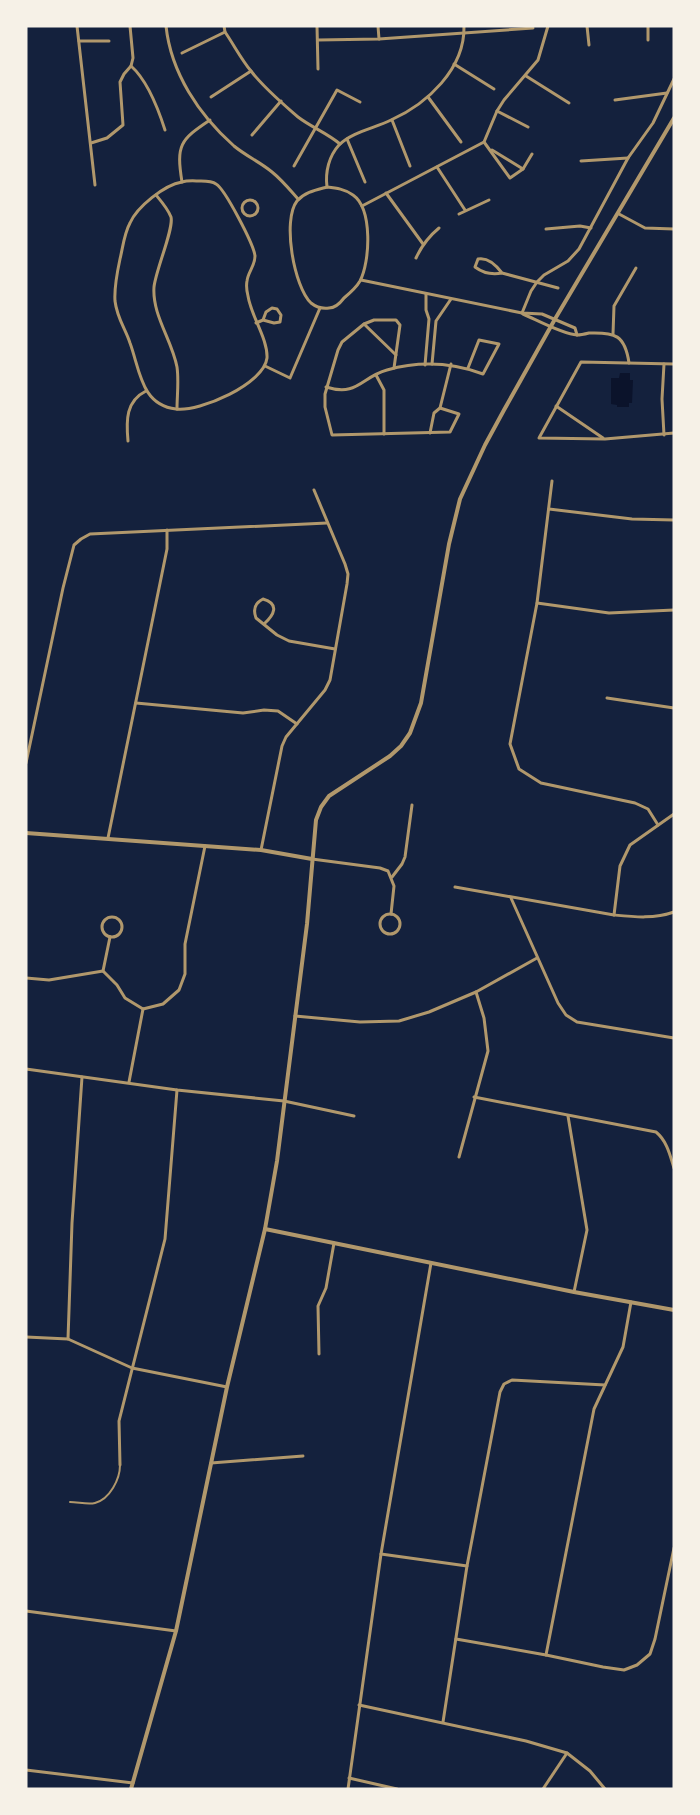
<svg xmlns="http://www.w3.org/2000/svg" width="700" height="1815" font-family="Commissioner,sans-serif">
<rect width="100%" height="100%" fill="#14213d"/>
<polygon fill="#0b132b" points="620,373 630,373 630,380 633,380 632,403 629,403 629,407 617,407 617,405 611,404 611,378 619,378"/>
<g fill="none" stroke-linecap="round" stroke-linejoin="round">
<path stroke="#b1986c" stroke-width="2" d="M70 1502C78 1502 88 1505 95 1503 110 1499 120 1479 120 1465"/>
<g stroke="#b1986c" stroke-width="3">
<polyline points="77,26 95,185"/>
<path d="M166 26C171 73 199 115 234 146 246 156 260 162 272 172 282 180 290 190 298 199"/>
<path d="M224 26 225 32C234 45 241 59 251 71 264 88 282 103 298 117 311 127 327 133 340 144"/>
<polyline points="317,26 318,69"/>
<polyline points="378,26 379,39"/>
<polyline points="587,26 589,45"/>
<polyline points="648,26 648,40"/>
<polyline points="318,40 379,39 533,28"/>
<polyline points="79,41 109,41"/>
<polyline points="182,53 225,32"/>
<polyline points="454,64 494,89"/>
<path d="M131 66C148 81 158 108 165 130"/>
<polyline points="526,76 569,103"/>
<polyline points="211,97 251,71"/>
<polyline points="428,97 461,142"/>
<polyline points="615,100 667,93"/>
<polyline points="497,111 528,127"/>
<polyline points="392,120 410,166"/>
<polyline points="252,135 281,101"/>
<polyline points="347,139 365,182"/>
<polyline points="484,142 510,178 523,169 532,154"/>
<polyline points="91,143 107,138 123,125 120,82 124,74 131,66 133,58 130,26"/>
<polyline points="492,150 523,169"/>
<polyline points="581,161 628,158"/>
<polyline points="294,166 337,90 360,102"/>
<polyline points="437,167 465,210"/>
<path d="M201 181C206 181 212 181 216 184 225 189 254 245 255 256 255 266 248 272 247 281 246 286 247 292 248 296 251 316 268 339 267 358 264 384 200 412 176 409 141 405 140 370 130 343 125 328 117 318 115 301 114 287 117 273 120 259 123 247 124 234 130 223 137 207 164 185 182 182 188 180 195 181 201 181Z"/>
<path d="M182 182C176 145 180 140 210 120"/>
<path d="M327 187C336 188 345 189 353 195 373 209 370 262 360 281 356 288 350 293 344 298 341 302 335 308 329 308 322 309 316 307 311 303 294 287 282 220 297 201 305 192 316 190 327 187Z"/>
<path d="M327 187C325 172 329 156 339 145 352 132 375 128 391 120 427 104 465 69 464 26"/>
<polyline points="386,193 423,244"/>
<path d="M156 195C161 201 168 209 171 217 174 229 156 269 154 287 152 315 172 340 177 367 179 381 177 396 177 409"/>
<circle cx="250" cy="208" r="8"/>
<polyline points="362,206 484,142 497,111 504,100 538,60 548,26"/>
<polyline points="459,214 489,200"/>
<polyline points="619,214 645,228 674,229"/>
<polyline points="546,229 580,226 591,228"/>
<path d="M416 258C422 245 428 237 439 228"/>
<path d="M502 273C492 275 483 273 475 267L478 259C488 257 496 265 502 273L558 288"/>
<polyline points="361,280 522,313 542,314 575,328 577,335"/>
<polyline points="522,313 531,291 537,282 544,275 568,261 579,249 628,158 653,123 674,79"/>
<path d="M523 314C537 320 562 334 577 335 581 335 585 334 589 333 615 332 625 335 629 363"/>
<polyline points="256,323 263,320 266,312 272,308 277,309 281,315 280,322 274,323 263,320"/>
<polyline points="364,324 396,355"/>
<polyline points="613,334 614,306 636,268"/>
<polyline points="432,364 436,321 451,299"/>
<polyline points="664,364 662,399 664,435"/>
<polyline points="674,364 581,362 539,438 605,439 674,433"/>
<polyline points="425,365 429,319 426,310 426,294"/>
<polyline points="265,366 290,378 320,308"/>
<polyline points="394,368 400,325 396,320 374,320 364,324 342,342 338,350 325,394 325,407 332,435 450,432 459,414 440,408"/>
<polyline points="376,375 384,390 384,434"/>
<path d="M326 387C358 397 361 377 387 370 419 361 453 363 483 374L499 344 479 340 468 368"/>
<polyline points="556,406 603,438"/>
<polyline points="430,433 434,413 440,408 451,364"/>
<path d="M128 441C126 420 126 401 146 391"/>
<polyline points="552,481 537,603 510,744 519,769 541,783 635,803 648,809 658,825"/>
<polyline points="549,509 632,519 674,520"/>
<polyline points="537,603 609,613 674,610"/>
<path d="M264 624C274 615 280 604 263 599 255 603 253 610 256 618L277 635 289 641 335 649"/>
<polyline points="607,698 674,708"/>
<polyline points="136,703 243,713 264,710 278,711 297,724"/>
<polyline points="26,763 63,588 74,545 81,539 90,534 327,523"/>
<polyline points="108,838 167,549 167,530"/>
<polyline points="261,850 282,746 286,737 325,690 330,680 347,584 348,574 345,564 314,490"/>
<polyline points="312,859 380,868 388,871 394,886 391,914"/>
<polyline points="392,877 402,864 405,857 412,805"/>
<path d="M455 887 614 915C635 917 654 919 674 912"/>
<polyline points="511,898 558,1003 566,1015 577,1022 674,1038"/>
<circle cx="390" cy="924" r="10"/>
<polyline points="614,915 620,866 630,845 674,814"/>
<circle cx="112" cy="927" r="10"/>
<polyline points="103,971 110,937"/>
<polyline points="26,978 49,980 103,971 117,985 125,998 143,1009"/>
<polyline points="143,1009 163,1004 179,990 185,974 185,944 205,846"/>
<polyline points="295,1016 360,1022 399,1021 429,1012 476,992 537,958"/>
<polyline points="26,1069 177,1090 284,1101 354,1116"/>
<polyline points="129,1082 143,1009"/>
<path d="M474 1097 656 1132C667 1141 670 1155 674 1168"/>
<polyline points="568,1116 587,1230 574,1292"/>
<polyline points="459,1157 488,1051 484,1018 476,992"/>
<polyline points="26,1337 68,1339 132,1368 227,1387"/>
<polyline points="68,1339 72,1223 82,1077"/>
<polyline points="319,1354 318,1306 326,1288 334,1243"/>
<polyline points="211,1463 303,1456"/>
<polyline points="120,1465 119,1421 165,1239 177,1090"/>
<polyline points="381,1554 467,1566"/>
<polyline points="26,1611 176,1631"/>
<polyline points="456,1639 546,1655 594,1409 623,1347 631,1302"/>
<polyline points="546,1655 603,1667 624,1670 637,1665 650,1654 655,1639 674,1548"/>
<polyline points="359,1705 526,1741 567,1753 590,1771 605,1789"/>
<polyline points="443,1722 467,1566 500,1392 504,1384 512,1380 605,1385"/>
<polyline points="26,1770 133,1783"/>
<polyline points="349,1778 397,1789"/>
<polyline points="348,1789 381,1554 431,1263"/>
<polyline points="543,1789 567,1753"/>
</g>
<g stroke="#b1986c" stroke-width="4">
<polyline points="26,833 261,850 312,859"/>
<polyline points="265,1229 574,1292 674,1310"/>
<polyline points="131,1789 176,1631 227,1387 265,1229 277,1161 307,924 316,820 321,807 329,796 390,756 401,746 410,733 421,703 449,544 460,499 485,445 504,410 555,319 674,118"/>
</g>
</g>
<rect width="700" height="1815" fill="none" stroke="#f6f1e7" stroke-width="55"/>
</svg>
